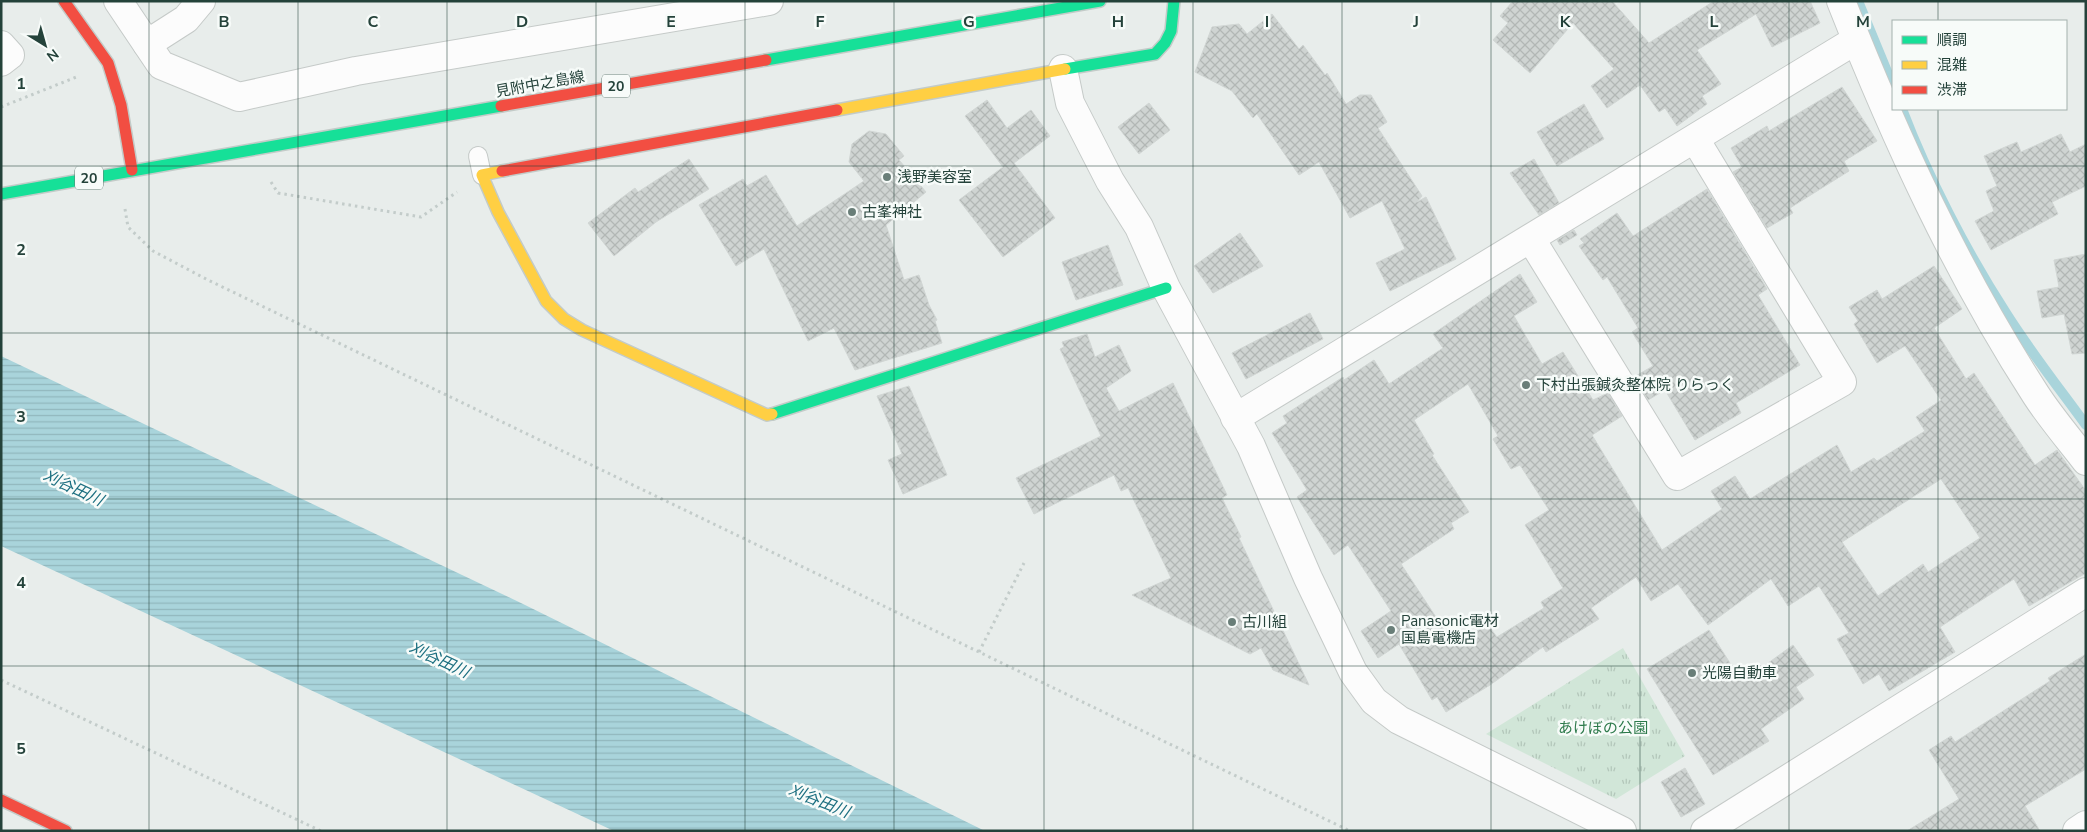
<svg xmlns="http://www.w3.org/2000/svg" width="2087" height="832" font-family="'Nunito Sans','Noto Sans JP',sans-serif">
<defs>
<pattern id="park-tufts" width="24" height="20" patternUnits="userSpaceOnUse" patternTransform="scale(1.25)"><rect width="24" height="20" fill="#d1e6d8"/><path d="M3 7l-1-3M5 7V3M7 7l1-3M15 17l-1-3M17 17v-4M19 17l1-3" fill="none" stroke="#b3c6ba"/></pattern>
<pattern id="water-rules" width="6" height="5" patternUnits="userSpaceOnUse" patternTransform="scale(1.25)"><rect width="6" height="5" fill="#a9d4db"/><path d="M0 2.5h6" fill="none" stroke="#91b7bd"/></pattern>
<pattern id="building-cross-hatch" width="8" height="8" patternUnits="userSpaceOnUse" patternTransform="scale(1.25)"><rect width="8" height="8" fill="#cfd4d2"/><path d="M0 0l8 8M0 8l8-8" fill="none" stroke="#b2b7b5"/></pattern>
</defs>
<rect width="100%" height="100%" fill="#e8edeb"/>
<polygon fill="url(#park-tufts)" points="1623,648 1685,756 1616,799 1486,734"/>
<polygon fill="url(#water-rules)" points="1,356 523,604 985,831 614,831 1,546"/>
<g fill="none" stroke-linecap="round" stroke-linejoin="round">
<g stroke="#a9d4db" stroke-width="10">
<polyline points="1858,1 1893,86"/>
<path d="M1902 109C1928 177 1966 251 2006 313 2030 351 2059 388 2086 425"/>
</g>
</g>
<g fill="url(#building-cross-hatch)" stroke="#d1d6d4" fill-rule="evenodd">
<polygon points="1513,1 1612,1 1649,43 1714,1 1810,1 1820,23 1772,47 1756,14 1697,50 1721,84 1702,96 1707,104 1677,126 1665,108 1659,112 1640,85 1607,108 1591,86 1614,69 1573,23 1530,73 1493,40 1508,23 1500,16"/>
<polygon points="1272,14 1299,49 1303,45 1325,75 1327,73 1346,104 1360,95 1371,95 1387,122 1378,128 1422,196 1417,202 1426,197 1456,259 1390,291 1376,263 1405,249 1382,201 1350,218 1319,162 1299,175 1257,114 1253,118 1232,91 1195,72 1212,27 1239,24 1247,34"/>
<polygon points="1842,87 1877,141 1844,161 1849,171 1790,208 1793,213 1767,228 1733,172 1742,167 1731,148 1767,126 1769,131"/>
<polygon points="987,100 1007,128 1031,110 1050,136 1014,163 1055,218 1003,257 959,200 1003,167 965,116"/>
<polygon points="1149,103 1170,130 1139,154 1118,127"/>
<polygon points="1584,104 1604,139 1557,166 1537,132"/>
<polygon points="869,131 886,134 904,156 899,160 926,192 886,225 904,280 919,275 929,305 937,320 935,321 942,343 855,370 834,328 808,341 764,249 736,266 699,205 743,179 747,186 766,175 797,226 864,181 849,162 852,144"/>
<polygon points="2061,134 2070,152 2086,144 2086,186 2052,202 2058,214 1991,250 1975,221 1994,211 1986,191 1997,186 1984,156 2017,142 2021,152"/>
<polygon points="689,159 709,189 656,222 614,256 588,223 635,188 638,192"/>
<polygon points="1534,159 1559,203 1539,215 1510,173"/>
<polygon points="1707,189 1767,289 1758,295 1800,365 1736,403 1741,413 1695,440 1665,390 1648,400 1634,377 1653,366 1632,332 1638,328 1607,277 1603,280 1579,246 1584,243 1580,239 1617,213 1633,236"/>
<polygon points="1574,230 1577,235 1560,245 1557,240"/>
<polygon points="1240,233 1263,266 1213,293 1194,266"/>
<polygon points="1108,245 1123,285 1076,300 1062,262"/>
<polygon points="2086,254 2086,353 2072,354 2064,314 2042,318 2037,291 2059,287 2054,260"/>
<path d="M1934 266 1962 309 1934 328 1966 379 1974 373 2035 465 2057 450 2086 491V573L2029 606 2014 579 1940 627 1955 652 1889 691 1879 674 1863 684 1837 639 1849 633 1819 586 1788 606 1771 579 1708 625 1678 584 1651 601 1636 577 1591 608 1599 619 1546 652 1543 647 1490 685 1446 712 1437 697 1432 700 1399 644 1378 658 1361 631 1391 611 1348 545 1334 555 1297 497 1307 490 1272 433 1287 423 1283 416 1343 377 1344 380 1374 360 1389 384 1443 348 1433 334 1520 274 1537 302 1514 316 1542 364 1563 352 1593 400 1608 393 1622 416 1592 435 1662 550 1722 509 1711 491 1735 476 1750 499 1837 445 1851 472 1874 458 1877 461 1925 431 1916 417 1941 400 1905 346 1877 363 1854 324 1858 321 1849 307 1877 290 1882 299ZM1468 384 1498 436 1493 439 1511 469 1520 465 1549 510 1525 525 1563 588 1541 602 1544 608 1497 637 1487 624 1455 646 1401 564 1454 529 1451 523 1469 512 1432 455 1434 454 1414 420ZM1941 479 1980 538 1928 572 1923 564 1878 596 1842 542Z"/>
<polygon points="1310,313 1323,339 1246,379 1232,353"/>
<polygon points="1087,334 1095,357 1119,345 1131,371 1106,388 1119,411 1173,383 1227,495 1222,498 1241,537 1239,538 1309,685 1273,670 1261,648 1250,654 1132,595 1171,578 1128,488 1121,491 1114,475 1034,514 1016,478 1101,436 1060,349 1064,347 1062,342"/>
<polygon points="909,386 947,475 903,494 888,460 902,454 877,396"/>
<polygon points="1709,630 1742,682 1793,645 1814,675 1796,687 1804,699 1761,729 1769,741 1713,775 1647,669"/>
<polygon points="2086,654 2086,769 2025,806 2040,831 1907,831 1959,799 1929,750 1951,736 1955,742 2050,681 2048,678"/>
<polygon points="1685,768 1705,804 1681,817 1661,782"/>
</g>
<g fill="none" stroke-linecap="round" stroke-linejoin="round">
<g stroke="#c5cac8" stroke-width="20">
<polyline id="lane" points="478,156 482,175"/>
</g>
<g stroke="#c5cac8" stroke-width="30">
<g id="street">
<polyline points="118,1 161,65 239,97 356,71 769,1"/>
<path d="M1841 1C1895 138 1956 271 2036 395 2051 418 2069 439 2086 461"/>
<polyline points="147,44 186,19 201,1"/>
<polyline points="1,45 10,55 1,62"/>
<polyline points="1063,69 1070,103 1110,181 1139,227 1166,288 1251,446 1308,578 1353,672 1374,701 1399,720 1622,831"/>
<polyline points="1531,239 1677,476 1842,382 1695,139"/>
<polyline points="1235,418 1856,40"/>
<polyline points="1705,831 2086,592"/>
<polyline points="2077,831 2086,825"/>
</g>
</g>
<g stroke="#c3cbc8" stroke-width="14">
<g id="fast">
<polyline points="766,60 1100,1"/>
<polyline points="1065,69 1155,54 1165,43 1171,31 1174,1"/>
<polyline points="1,194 501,106"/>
<polyline points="772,414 1166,288"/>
</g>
</g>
<g stroke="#c3cbc8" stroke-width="14">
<g id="slow">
<polyline points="837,110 1065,69"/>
<polyline points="502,171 482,175 498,212 546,301 564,319 582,330 767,415 772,414"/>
</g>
</g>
<g stroke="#c3cbc8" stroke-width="14">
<g id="jam">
<polyline points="64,1 108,63 121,105 132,170"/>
<polyline points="501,106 766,60"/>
<polyline points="502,171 837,110"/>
<polyline points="1,800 66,831"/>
</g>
</g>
<g stroke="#c3ccca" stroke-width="3" stroke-dasharray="2.5 4" stroke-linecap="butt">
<polyline points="1,107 79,76"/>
<polyline points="271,182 278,193 421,217 457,192"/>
<polyline points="125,209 128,227 153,251 208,280 1350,831"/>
<polyline points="979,652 1024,563"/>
<polyline points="1,680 321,831"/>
</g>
<use href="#lane" stroke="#fcfcfc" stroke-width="18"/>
<use href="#street" stroke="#fcfcfc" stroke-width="28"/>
<use href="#fast" stroke="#16e098" stroke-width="11"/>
<use href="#slow" stroke="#ffcf43" stroke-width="11"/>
<use href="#jam" stroke="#f24e42" stroke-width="11"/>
</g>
<path fill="none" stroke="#24423a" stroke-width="1" stroke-opacity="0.55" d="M149 1V831M298 1V831M447 1V831M596 1V831M745 1V831M894 1V831M1044 1V831M1193 1V831M1342 1V831M1491 1V831M1640 1V831M1789 1V831M1938 1V21M1938 109V831M1 166H2086M1 333H2086M1 499H2086M1 666H2086"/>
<g fill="#697e78" stroke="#f7fbf9" stroke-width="2">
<circle cx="887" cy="177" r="5"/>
<circle cx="852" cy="212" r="5"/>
<circle cx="1526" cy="385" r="5"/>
<circle cx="1232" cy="622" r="5"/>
<circle cx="1391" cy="630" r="5"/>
<circle cx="1692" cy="673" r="5"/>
</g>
<g text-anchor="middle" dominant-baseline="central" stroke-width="5" stroke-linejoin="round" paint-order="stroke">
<g fill="#f7fbf9" stroke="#637a73" stroke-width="1">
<rect x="602" y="74.5" width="28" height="23" rx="4"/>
<rect x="75" y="166.5" width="28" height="23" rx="4"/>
</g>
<g font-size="14" font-weight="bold" fill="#24423a">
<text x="616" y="86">20</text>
<text x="89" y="178">20</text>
</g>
<g font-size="15" fill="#24423a" stroke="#f7fbf9">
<text transform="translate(540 84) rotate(-10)">見附中之島線</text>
</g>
<g font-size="15" fill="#24423a" stroke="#f7fbf9" text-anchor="start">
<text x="897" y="177">浅野美容室</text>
<text x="862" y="212">古峯神社</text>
<text x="1536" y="385">下村出張鍼灸整体院 りらっく</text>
<text x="1401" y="621">Panasonic電材<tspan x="1401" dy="17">国島電機店</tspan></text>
<text x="1242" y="622">古川組</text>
<text x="1702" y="673">光陽自動車</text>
</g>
<g font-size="15" fill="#2d7a4b" stroke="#f7fbf9">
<text x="1603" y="728">あけぼの公園</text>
</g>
<g font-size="16" font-style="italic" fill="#1c6f80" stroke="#f7fbf9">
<text transform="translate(73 488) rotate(25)">刈谷田川</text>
<text transform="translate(439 660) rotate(25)">刈谷田川</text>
<text transform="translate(819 801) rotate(22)">刈谷田川</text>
</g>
</g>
<g font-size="16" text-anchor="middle" font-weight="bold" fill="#24423a" stroke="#f7fbf9" stroke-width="5" stroke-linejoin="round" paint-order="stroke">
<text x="224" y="27">B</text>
<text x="373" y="27">C</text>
<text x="522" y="27">D</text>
<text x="671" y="27">E</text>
<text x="820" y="27">F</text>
<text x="969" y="27">G</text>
<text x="1118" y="27">H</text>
<text x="1267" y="27">I</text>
<text x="1416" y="27">J</text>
<text x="1565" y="27">K</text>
<text x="1714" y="27">L</text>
<text x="1863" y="27">M</text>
<text x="21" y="89">1</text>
<text x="21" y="255">2</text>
<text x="21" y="422">3</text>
<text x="21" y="588">4</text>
<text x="21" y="754">5</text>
</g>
<rect width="2087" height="832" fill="none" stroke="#24423a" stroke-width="5"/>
<rect x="1892" y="20" width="175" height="90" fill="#f7fbf9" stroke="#a3b1ad"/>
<rect x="1902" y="36" width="25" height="8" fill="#16e098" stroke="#a3b1ad"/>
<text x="1937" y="45" font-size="15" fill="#24423a">順調</text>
<rect x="1902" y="61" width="25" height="8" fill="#ffcf43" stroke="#a3b1ad"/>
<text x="1937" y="70" font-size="15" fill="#24423a">混雑</text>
<rect x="1902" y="86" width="25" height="8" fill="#f24e42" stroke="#a3b1ad"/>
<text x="1937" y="95" font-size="15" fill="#24423a">渋滞</text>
<g transform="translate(45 45) rotate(143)" stroke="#f7fbf9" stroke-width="4" paint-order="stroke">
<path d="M0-4L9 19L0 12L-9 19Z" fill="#24423a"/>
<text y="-8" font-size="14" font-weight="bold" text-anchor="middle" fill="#24423a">N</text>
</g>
</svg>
